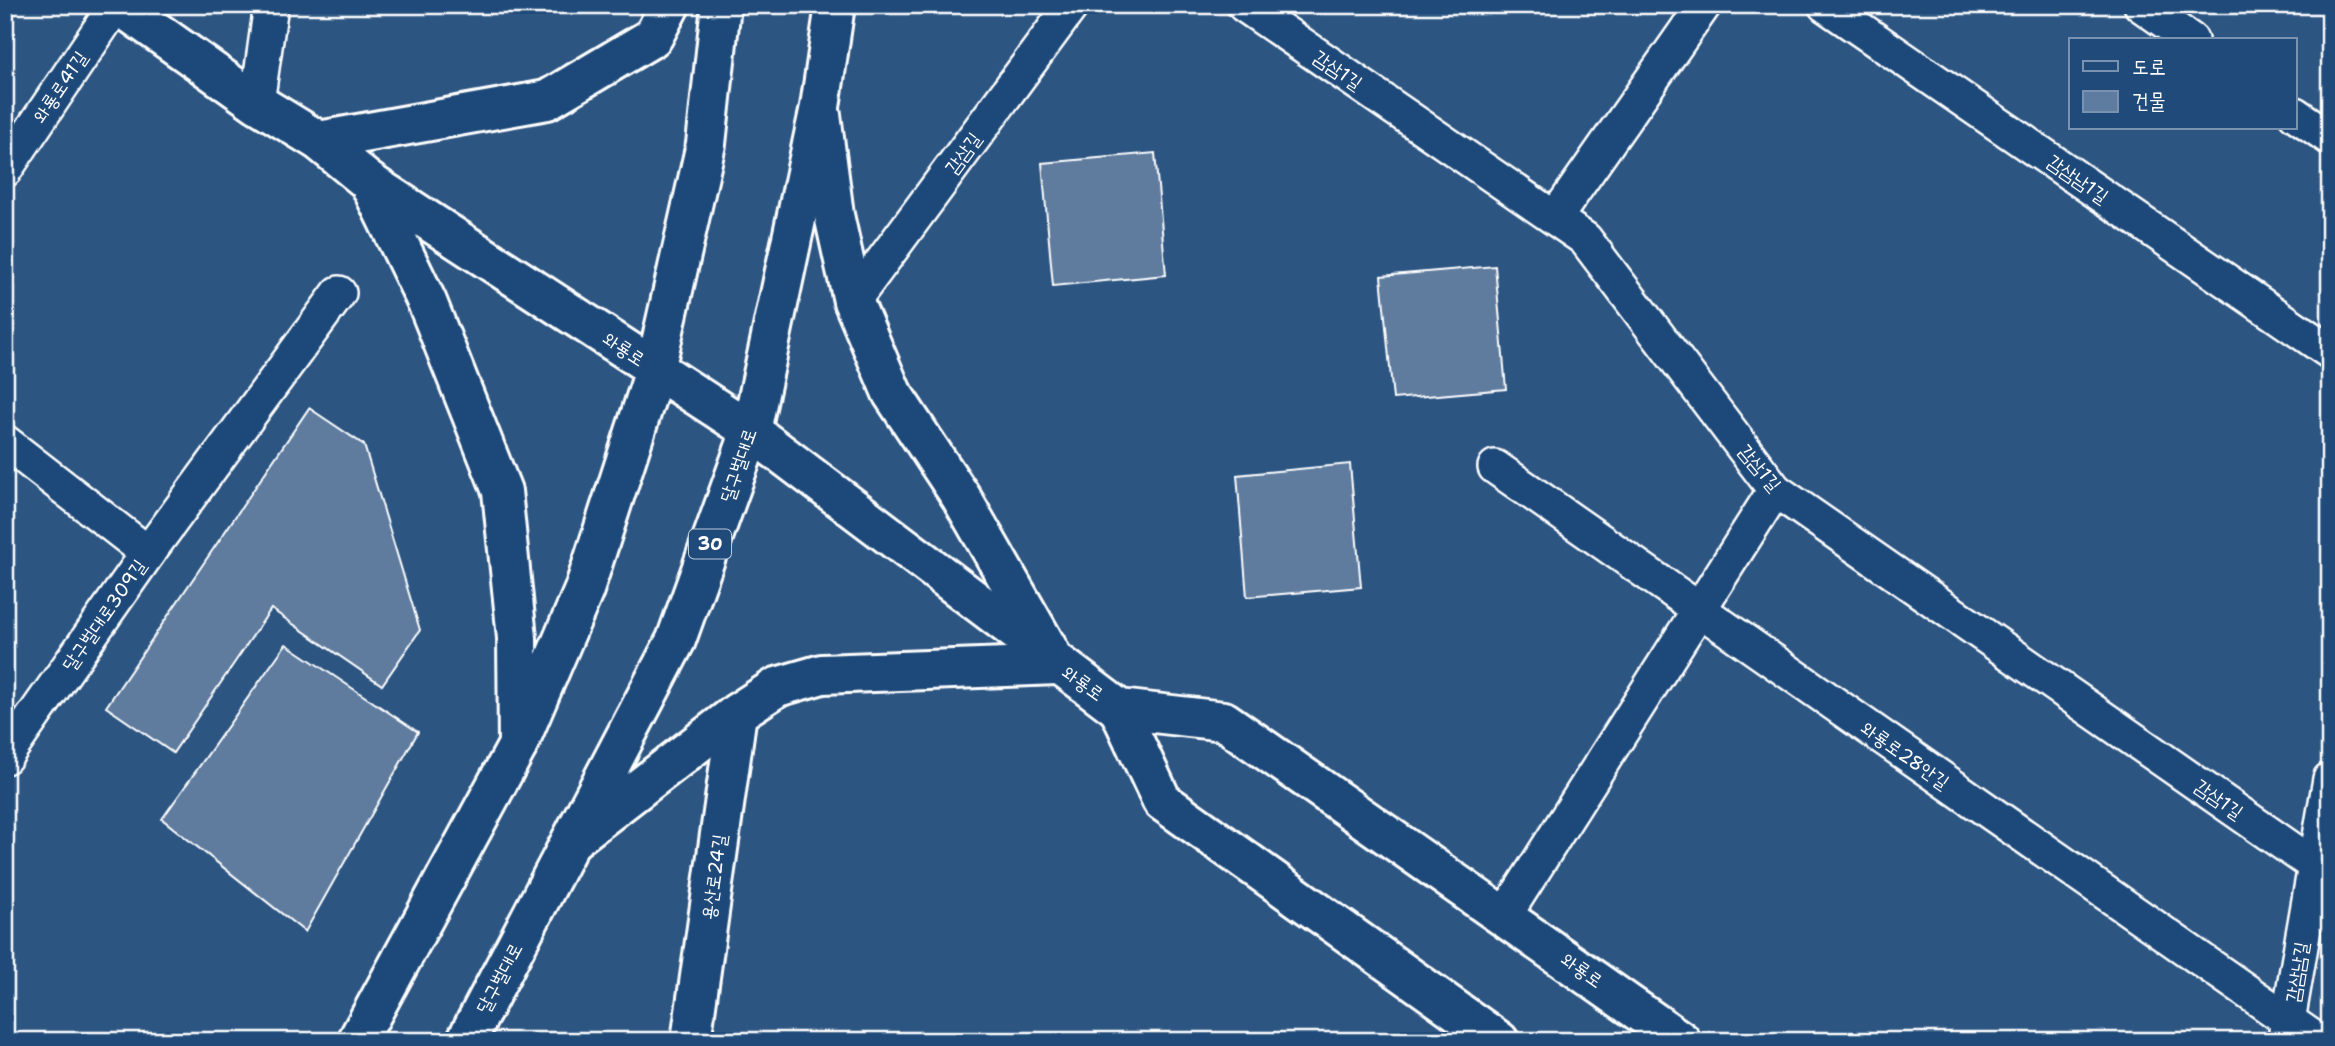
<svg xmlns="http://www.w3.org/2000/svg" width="2335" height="1046" font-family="'Shantell Sans','Poor Story',sans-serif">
<rect width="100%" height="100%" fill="#2c5582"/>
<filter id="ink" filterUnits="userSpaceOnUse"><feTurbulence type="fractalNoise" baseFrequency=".0143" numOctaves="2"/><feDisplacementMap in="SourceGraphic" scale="14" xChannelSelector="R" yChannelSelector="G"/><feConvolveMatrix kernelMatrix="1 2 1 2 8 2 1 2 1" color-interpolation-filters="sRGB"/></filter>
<g filter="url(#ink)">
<g fill="#5e7c9f" stroke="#fff" stroke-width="2">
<polygon points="1155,153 1166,275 1053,286 1042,163"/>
<polygon points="1495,266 1506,389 1393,399 1381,276"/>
<polygon points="309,408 364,445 420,630 382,685 271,609 173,753 106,707"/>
<polygon points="1350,464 1361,587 1247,597 1237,475"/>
<polygon points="286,644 418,732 305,932 162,819"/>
</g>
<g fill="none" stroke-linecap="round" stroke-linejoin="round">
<g stroke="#fff" stroke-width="38">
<g id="street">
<polyline points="1244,5 1585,239 1775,490 2330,876"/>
<polyline points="1825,5 2330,352"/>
<polyline points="2141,5 2191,40"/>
<polyline points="257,103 271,5"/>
<polyline points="2295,114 2330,138"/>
<polyline points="5,170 116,5"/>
<polyline points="1555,218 1704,5"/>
<polyline points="853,301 1072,5"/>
<polyline points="5,442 148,553 5,757"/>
<polyline points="1495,467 2318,1041"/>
<polyline points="148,553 339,293"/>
<polyline points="1505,915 1775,490"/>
<polyline points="2285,1038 2330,779"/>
</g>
</g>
<g stroke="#fff" stroke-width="44">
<g id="secondary">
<polyline points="119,5 257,103 319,141 369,182 751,431 1119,709 1224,721 1681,1041"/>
<polyline points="821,115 834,215 853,301 892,393 961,497 1049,651"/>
<polyline points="319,141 547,100 653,37 670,5"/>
<polyline points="369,182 427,302 502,491 517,638 518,745"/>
<polyline points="1119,709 1162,801 1499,1041"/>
<polyline points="571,841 737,713 777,687 822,674 1057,665"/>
<polyline points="691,1041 737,713"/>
</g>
</g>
<g stroke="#fff" stroke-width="44">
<g id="primary">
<polyline points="357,1041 518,745 584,590 655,370 706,144 721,5"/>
<polyline points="466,1041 676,640 751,431 820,107 835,5"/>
</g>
</g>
<use href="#street" stroke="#1f4a7a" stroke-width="33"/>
<use href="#secondary" stroke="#1f4a7a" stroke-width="38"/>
<use href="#primary" stroke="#1f4a7a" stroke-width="38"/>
</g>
</g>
<g text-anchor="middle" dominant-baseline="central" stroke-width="5" stroke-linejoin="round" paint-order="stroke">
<rect fill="#1f4a7a" stroke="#bcc9d7" stroke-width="2" x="689" y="529.5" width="42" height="29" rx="5"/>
<g font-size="18" font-weight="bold" fill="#fff">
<text x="710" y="544">30</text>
</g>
<g font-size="19" fill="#fff" stroke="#1f4a7a">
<text transform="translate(1338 70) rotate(34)">감삼1길</text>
<text transform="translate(60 87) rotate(-56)">와룡로41길</text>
<text transform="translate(963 153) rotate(-54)">감삼길</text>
<text transform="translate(2078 179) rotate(35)">감삼남1길</text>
<text transform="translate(624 349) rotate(33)">와룡로</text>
<text transform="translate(738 465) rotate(-71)">달구벌대로</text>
<text transform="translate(1760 468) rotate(50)">감삼1길</text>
<text transform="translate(104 615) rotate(-55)">달구벌대로309길</text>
<text transform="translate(1083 683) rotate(35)">와룡로</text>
<text transform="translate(1905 755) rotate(35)">와룡로28안길</text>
<text transform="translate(2219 799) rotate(35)">감삼1길</text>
<text transform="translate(714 877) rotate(-82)">용산로24길</text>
<text transform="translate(1582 970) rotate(35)">와룡로</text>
<text transform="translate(2297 972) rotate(-81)">감삼남길</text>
<text transform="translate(499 978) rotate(-62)">달구벌대로</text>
</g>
</g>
<rect width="2335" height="1046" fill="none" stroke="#1f4a7a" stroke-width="28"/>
<rect x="14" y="14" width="2307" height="1018" fill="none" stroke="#fff" stroke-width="2.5" filter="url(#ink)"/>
<rect x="2069" y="38" width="228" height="91" fill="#1f4a7a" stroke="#7992af" stroke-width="2"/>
<rect x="2083" y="61" width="35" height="10" fill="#1f4a7a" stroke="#7992af" stroke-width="2"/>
<text x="2132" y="74" font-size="21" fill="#ffffff">도로</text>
<rect x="2083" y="91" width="35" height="21" fill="#5e7c9f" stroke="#7992af" stroke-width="2"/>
<text x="2132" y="108" font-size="21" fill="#ffffff">건물</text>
</svg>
